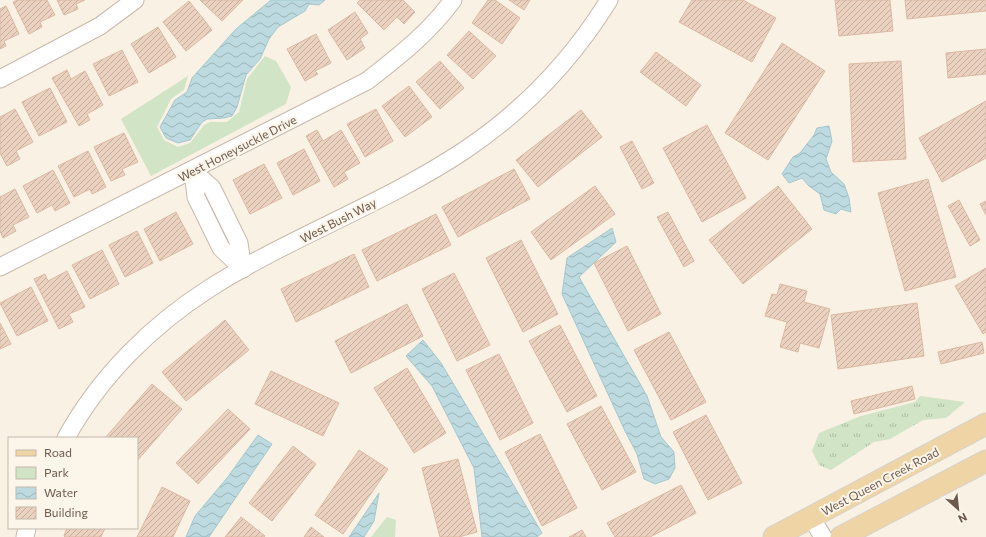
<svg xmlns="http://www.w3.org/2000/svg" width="986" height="537" font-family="Commissioner,sans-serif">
<defs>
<pattern id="grass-tufts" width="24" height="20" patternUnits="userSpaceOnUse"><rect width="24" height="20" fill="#d1e4c5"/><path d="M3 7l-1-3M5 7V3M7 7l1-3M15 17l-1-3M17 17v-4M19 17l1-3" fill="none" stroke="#aebca2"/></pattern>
<pattern id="water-waves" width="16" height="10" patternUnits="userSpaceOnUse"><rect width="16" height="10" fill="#bcdadf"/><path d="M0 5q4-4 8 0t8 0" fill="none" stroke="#9db4b7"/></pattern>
<pattern id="building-hatch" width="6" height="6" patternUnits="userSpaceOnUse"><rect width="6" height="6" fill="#ebd2c0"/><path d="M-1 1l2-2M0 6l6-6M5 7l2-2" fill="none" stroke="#c3ad9e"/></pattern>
</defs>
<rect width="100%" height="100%" fill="#f9f1e4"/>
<polygon fill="url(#grass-tufts)" points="920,396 965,402 946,418 923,420 890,439 874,442 831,470 819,465 812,451 819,433 861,416 915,402"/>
<g fill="#d1e4c5">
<polygon points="265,56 276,61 291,87 286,104 151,176 121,119 188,76 184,90 171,99 157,127 164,140 178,147 190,143 204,125 210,122 227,122 239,112 247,79"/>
<polygon points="387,517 396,520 395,537 371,537"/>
</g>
<g fill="url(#water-waves)" stroke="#a3c8d0">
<polygon points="271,0 325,0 319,5 309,4 305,11 278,27 269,39 260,59 246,75 237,107 232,116 224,118 207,119 202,122 190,140 178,143 166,138 160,127 175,100 187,92 192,78 236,29"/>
<polygon points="829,126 832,141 826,159 831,172 844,184 849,198 851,212 841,209 836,214 824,210 820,194 809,186 802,178 789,183 782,174 793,157 800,153 814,135 817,128"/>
<polygon points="612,228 616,242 579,277 647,396 661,437 674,452 675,468 669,479 655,484 644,479 637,454 625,431 562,294 567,258"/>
<polygon points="423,340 441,363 542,533 537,537 482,537 474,468 432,386 406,356"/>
<polygon points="258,435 272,444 209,537 186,537 195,516 227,478"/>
<polygon points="379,493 374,521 364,537 349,537"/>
</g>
<g fill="url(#building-hatch)" stroke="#dbb9a2">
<polygon points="17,0 47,0 55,15 40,22 42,27 29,34 13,2"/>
<polygon points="57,0 85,0 76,4 78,9 64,15"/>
<polygon points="200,0 243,0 222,21"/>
<polygon points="360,0 403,0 415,12 404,24 397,17 384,30 357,3"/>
<polygon points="488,0 495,0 520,18 502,44 472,23"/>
<polygon points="509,0 530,0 524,10"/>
<polygon points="692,0 743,0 776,18 752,62 679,22"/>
<polygon points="835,0 890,0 893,31 839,36"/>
<polygon points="905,0 986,0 986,11 907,19"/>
<polygon points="189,1 212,30 186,51 163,22"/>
<polygon points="6,6 19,34 4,41 6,46 0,49 0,9"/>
<polygon points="355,12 368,33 360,39 365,48 347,60 328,30"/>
<polygon points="158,27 176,57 149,73 131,44"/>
<polygon points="469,31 496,56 473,79 447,55"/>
<polygon points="316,34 331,63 315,71 318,74 305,81 287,49"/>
<polygon points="782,43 825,71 768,160 725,133"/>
<polygon points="986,49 986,74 948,78 946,53"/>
<polygon points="122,50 138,82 109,96 93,64"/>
<polygon points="656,52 701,85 686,106 640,72"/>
<polygon points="440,61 464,88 440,109 416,82"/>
<polygon points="901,61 906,159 853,162 849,64"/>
<polygon points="67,70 71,79 85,71 103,105 87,114 90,120 79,126 52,78"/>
<polygon points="409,86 432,117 405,137 382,106"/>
<polygon points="50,88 67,122 39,136 22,102"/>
<polygon points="986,101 986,158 942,182 919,138"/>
<polygon points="15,109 33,142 16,151 20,159 7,166 0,153 0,117"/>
<polygon points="376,109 393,141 365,157 347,124"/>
<polygon points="581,110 602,137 538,187 516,160"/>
<polygon points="707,125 746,198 702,222 663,148"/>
<polygon points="317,130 323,141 341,130 360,163 344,172 348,179 334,187 306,136"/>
<polygon points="124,133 138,162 122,169 125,175 111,181 94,147"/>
<polygon points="632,141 654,183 642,189 620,147"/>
<polygon points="304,149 320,181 293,195 277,163"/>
<polygon points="88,151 106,187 92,194 90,189 74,197 58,166"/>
<polygon points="264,164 282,198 250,214 233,180"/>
<polygon points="514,169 530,199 458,237 442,207"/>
<polygon points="53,170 70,203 55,211 52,205 37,213 23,186"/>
<polygon points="928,179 956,277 905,291 878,193"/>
<polygon points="595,186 615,214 551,260 531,232"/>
<polygon points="778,186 812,229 743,284 709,240"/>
<polygon points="15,189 29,217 13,225 16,231 3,238 0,231 0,197"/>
<polygon points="959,200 980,240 970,246 948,206"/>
<polygon points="986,201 986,215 980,204"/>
<polygon points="176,212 193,244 160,261 144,229"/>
<polygon points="668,212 694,261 684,267 657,217"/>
<polygon points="436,214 451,245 377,281 362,250"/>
<polygon points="137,231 153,263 125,277 109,245"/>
<polygon points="521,240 558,314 523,332 486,258"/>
<polygon points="627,246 661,314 628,331 594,263"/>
<polygon points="102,250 119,284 90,299 72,265"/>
<polygon points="354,254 369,287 296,322 281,289"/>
<polygon points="986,268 986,332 983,334 955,286"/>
<polygon points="67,271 85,307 69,314 73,322 59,329 34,279 45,274 48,281"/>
<polygon points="454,273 490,345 457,361 422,289"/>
<polygon points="780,284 807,291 804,302 830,309 819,348 800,343 798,352 780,347 787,322 765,316 772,294 777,295"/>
<polygon points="31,287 48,321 17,336 0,303"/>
<polygon points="917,303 924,356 838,369 831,315"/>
<polygon points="407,304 423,336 351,373 335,341"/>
<polygon points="225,320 249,350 186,401 162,372"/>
<polygon points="0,323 11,344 0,349"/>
<polygon points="560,325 597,396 567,412 529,341"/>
<polygon points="669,332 706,402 671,420 634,350"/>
<polygon points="982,342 984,353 941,364 938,352"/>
<polygon points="499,354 533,423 500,440 466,370"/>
<polygon points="407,368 446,433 414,453 374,388"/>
<polygon points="271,371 339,403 323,436 255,404"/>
<polygon points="152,384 182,409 137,461 137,438 105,438"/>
<polygon points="912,386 915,399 854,414 851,401"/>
<polygon points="601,406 636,472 602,490 567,424"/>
<polygon points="228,409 250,429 198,484 176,463"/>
<polygon points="706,415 742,483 708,500 673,432"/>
<polygon points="540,434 577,508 542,526 505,452"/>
<polygon points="293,446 316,464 272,521 249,503"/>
<polygon points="359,450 388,469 343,534 315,515"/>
<polygon points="458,459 477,532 459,537 440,537 422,468"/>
<polygon points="681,485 696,513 650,537 615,537 607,523"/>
<polygon points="162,487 190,501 173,537 137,537"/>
<polygon points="241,517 265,536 264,537 225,537"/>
<polygon points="311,527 324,537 304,537"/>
<polygon points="67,528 105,528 101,537 65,537 64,536"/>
<polygon points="582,530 586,537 569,537"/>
</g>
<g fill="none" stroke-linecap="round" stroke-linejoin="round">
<g stroke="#c8b9ac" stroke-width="19">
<g id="minor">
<polyline points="0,79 100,26 135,0"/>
<polyline points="193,171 196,197 221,248 243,269"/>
<polyline points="193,171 212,188 239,243 243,269"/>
<path d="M0 267 367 81C399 56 429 33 453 0"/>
<path d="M66 438C100 376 152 325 210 288 292 236 384 204 465 150 523 111 572 60 609 0"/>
<polyline points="811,517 823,537"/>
<polyline points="25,537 27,528"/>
</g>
</g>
<g stroke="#d6d1cd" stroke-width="23">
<g id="major">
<polyline points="774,537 986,424"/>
<polyline points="841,537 986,461"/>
</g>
</g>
<use href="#minor" stroke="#fff" stroke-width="17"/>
<use href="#major" stroke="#efd5a5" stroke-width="21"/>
</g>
<g text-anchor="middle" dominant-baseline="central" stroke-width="4" stroke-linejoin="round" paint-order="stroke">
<g font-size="12" fill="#6e5a4d" stroke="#fcf5ea">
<text transform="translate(237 148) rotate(-27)">West Honeysuckle Drive</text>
<text transform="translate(338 220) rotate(-27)">West Bush Way</text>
<text transform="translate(880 481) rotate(-28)">West Queen Creek Road</text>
</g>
</g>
<rect x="8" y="437" width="130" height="92" fill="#fcf5ea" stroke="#c3b7ab"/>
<rect x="16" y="450" width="20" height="6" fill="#efd5a5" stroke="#c3b7ab"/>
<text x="44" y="457" font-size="12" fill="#6e5a4d">Road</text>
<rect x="16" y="467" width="20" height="12" fill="#d1e4c5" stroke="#c3b7ab"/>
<text x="44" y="477" font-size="12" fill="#6e5a4d">Park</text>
<rect x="16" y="487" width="20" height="12" fill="url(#water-waves)" stroke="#c3b7ab"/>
<text x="44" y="497" font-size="12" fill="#6e5a4d">Water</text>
<rect x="16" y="507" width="20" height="12" fill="url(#building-hatch)" stroke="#c3b7ab"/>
<text x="44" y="517" font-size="12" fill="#6e5a4d">Building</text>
<g transform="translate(958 509) rotate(153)" stroke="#fcf5ea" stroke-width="3" paint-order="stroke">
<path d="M0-3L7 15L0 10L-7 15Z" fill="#6e5a4d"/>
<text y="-6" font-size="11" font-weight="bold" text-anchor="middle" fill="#6e5a4d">N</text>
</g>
</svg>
